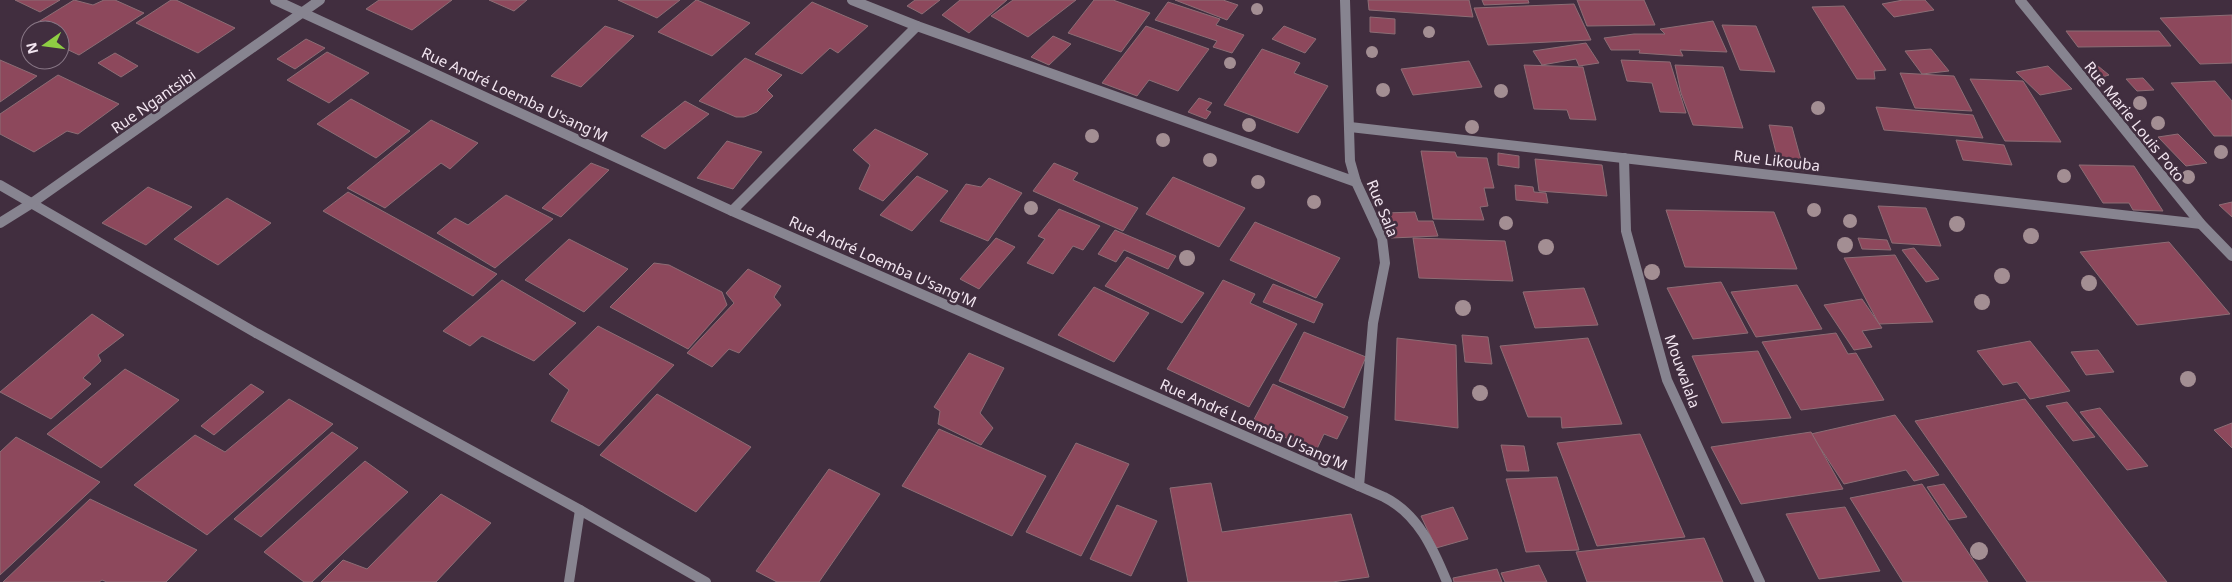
<svg xmlns="http://www.w3.org/2000/svg" width="2232" height="582" font-family="'Noto Sans',sans-serif">
<rect width="100%" height="100%" fill="#412e3f"/>
<g fill="#8d485c" stroke="#8c6d75">
<polygon points="15,0 60,0 40,12"/>
<polygon points="74,0 93,5 104,0 115,0 144,13 79,55 60,46 60,30 27,29"/>
<polygon points="171,0 176,0 235,28 198,53 136,23"/>
<polygon points="379,0 452,0 412,30 366,9"/>
<polygon points="489,0 527,0 514,11"/>
<polygon points="618,0 680,0 657,18"/>
<polygon points="696,0 697,0 750,23 712,56 658,32"/>
<polygon points="915,0 940,0 922,14 907,6"/>
<polygon points="960,0 1007,0 969,33 942,15"/>
<polygon points="1013,0 1076,0 1028,37 991,16"/>
<polygon points="1094,0 1113,0 1150,13 1121,52 1068,33"/>
<polygon points="1175,0 1223,0 1238,5 1227,20"/>
<polygon points="1368,0 1469,0 1473,17 1369,10"/>
<polygon points="1482,0 1528,0 1529,3 1484,5"/>
<polygon points="1577,0 1644,0 1655,25 1587,26"/>
<polygon points="1903,0 1925,0 1934,10 1894,17 1882,4"/>
<polygon points="812,2 868,26 838,53 830,48 802,74 755,54"/>
<polygon points="1168,2 1220,19 1216,25 1244,35 1232,53 1213,47 1217,41 1155,20"/>
<polygon points="1574,4 1591,40 1488,45 1474,8"/>
<polygon points="1844,6 1886,70 1874,71 1875,79 1857,79 1812,7"/>
<polygon points="2232,15 2232,63 2200,64 2160,18"/>
<polygon points="1370,17 1395,19 1395,34 1370,32"/>
<polygon points="1713,21 1727,52 1680,50 1683,56 1639,53 1640,50 1611,50 1604,38 1634,34 1665,34 1660,29"/>
<polygon points="1722,25 1756,26 1775,72 1740,70"/>
<polygon points="605,26 634,36 581,87 551,76"/>
<polygon points="1146,26 1209,49 1178,91 1149,80 1137,96 1102,83"/>
<polygon points="1284,26 1316,39 1305,53 1272,39"/>
<polygon points="2066,31 2159,31 2171,46 2078,47"/>
<polygon points="1053,36 1071,44 1049,65 1031,57"/>
<polygon points="306,39 325,48 295,69 277,59"/>
<polygon points="1586,43 1599,63 1579,66 1576,59 1542,65 1533,51"/>
<polygon points="1262,49 1300,63 1294,73 1328,86 1298,133 1224,105"/>
<polygon points="1931,49 1949,71 1922,74 1905,51"/>
<polygon points="327,52 369,73 329,103 287,80"/>
<polygon points="115,53 138,66 121,77 98,63"/>
<polygon points="745,58 782,75 767,90 773,96 757,112 744,117 736,117 699,101"/>
<polygon points="0,60 37,76 0,102"/>
<polygon points="1621,60 1670,62 1686,113 1660,112 1652,83 1627,81"/>
<polygon points="1469,61 1482,87 1413,95 1401,69"/>
<polygon points="1524,65 1583,67 1596,120 1570,119 1567,110 1534,109"/>
<polygon points="1675,65 1723,67 1743,128 1693,125 1681,93"/>
<polygon points="2048,66 2072,89 2040,95 2016,72"/>
<polygon points="2098,66 2109,75 2099,78 2088,68"/>
<polygon points="1900,73 1954,76 1972,111 1915,108"/>
<polygon points="58,75 119,104 78,134 67,131 34,152 0,134 0,114"/>
<polygon points="2143,78 2154,90 2137,91 2126,79"/>
<polygon points="1970,79 2023,81 2061,142 2005,141"/>
<polygon points="2215,81 2232,101 2232,136 2214,136 2171,83"/>
<polygon points="1199,98 1212,103 1206,110 1211,112 1206,119 1188,112"/>
<polygon points="351,99 410,131 376,158 317,124"/>
<polygon points="685,101 709,114 665,149 641,136"/>
<polygon points="1876,107 1973,115 1983,138 1884,130"/>
<polygon points="431,120 478,143 450,169 441,163 385,208 347,188"/>
<polygon points="1769,125 1792,127 1804,171 1780,168"/>
<polygon points="875,129 928,154 883,201 859,189 870,165 853,150"/>
<polygon points="2178,134 2207,163 2186,166 2158,137"/>
<polygon points="1956,140 2004,145 2012,165 1963,160"/>
<polygon points="727,141 762,152 733,189 697,178"/>
<polygon points="1421,151 1455,152 1457,157 1487,158 1494,188 1484,188 1488,206 1480,207 1484,220 1433,219"/>
<polygon points="1498,153 1519,156 1519,168 1498,165"/>
<polygon points="1535,159 1602,165 1607,196 1539,191"/>
<polygon points="591,163 609,170 561,217 542,208"/>
<polygon points="1054,163 1078,173 1073,180 1138,208 1123,231 1033,191"/>
<polygon points="2079,165 2134,166 2163,211 2133,210 2129,203 2103,203"/>
<polygon points="917,176 948,191 912,231 880,215"/>
<polygon points="1173,177 1245,208 1219,247 1146,214"/>
<polygon points="989,178 1022,193 988,241 940,221 966,184 981,187"/>
<polygon points="1515,185 1533,187 1534,192 1546,193 1548,203 1516,200"/>
<polygon points="148,187 192,207 146,245 102,223"/>
<polygon points="348,192 497,274 473,296 323,211"/>
<polygon points="506,195 553,219 495,268 437,233 455,218 468,225"/>
<polygon points="227,198 271,223 218,265 174,239"/>
<polygon points="2232,202 2232,217 2219,205"/>
<polygon points="1878,206 1926,208 1941,246 1892,243"/>
<polygon points="1059,209 1100,226 1083,250 1073,246 1053,274 1027,263 1045,239 1038,236"/>
<polygon points="1666,210 1774,212 1797,269 1685,267"/>
<polygon points="1415,212 1418,221 1433,221 1438,236 1391,238 1385,213"/>
<polygon points="1255,222 1340,258 1316,298 1230,260"/>
<polygon points="1115,230 1176,256 1168,269 1124,250 1116,262 1098,254"/>
<polygon points="996,238 1015,247 979,289 960,279"/>
<polygon points="1413,238 1505,241 1513,281 1419,278"/>
<polygon points="1858,238 1887,240 1891,250 1862,249"/>
<polygon points="569,239 628,269 584,312 525,280"/>
<polygon points="2169,242 2230,314 2137,325 2080,252"/>
<polygon points="1914,248 1939,279 1926,282 1902,250"/>
<polygon points="1895,255 1933,322 1879,324 1844,258"/>
<polygon points="1127,257 1204,293 1182,323 1105,286"/>
<polygon points="654,263 669,265 722,292 727,305 688,349 610,307"/>
<polygon points="748,269 781,286 774,297 781,305 739,353 729,349 712,367 687,353 734,303 726,293"/>
<polygon points="502,280 576,323 534,361 482,336 470,346 443,331"/>
<polygon points="1223,280 1255,294 1250,303 1297,324 1249,407 1167,369"/>
<polygon points="1721,282 1748,333 1693,339 1667,288"/>
<polygon points="1273,284 1323,304 1314,323 1263,302"/>
<polygon points="1797,285 1822,329 1756,337 1731,292"/>
<polygon points="1094,287 1149,313 1114,362 1058,335"/>
<polygon points="1584,288 1598,325 1535,328 1523,292"/>
<polygon points="1862,299 1882,328 1862,331 1872,347 1854,350 1824,305"/>
<polygon points="92,314 124,335 98,355 101,361 83,378 91,384 51,419 0,392"/>
<polygon points="598,326 674,365 599,446 551,421 569,390 549,374"/>
<polygon points="1304,332 1366,357 1344,408 1279,381"/>
<polygon points="1836,333 1848,354 1856,353 1884,400 1801,410 1762,342"/>
<polygon points="1462,335 1488,337 1492,364 1465,362"/>
<polygon points="1397,338 1456,345 1458,428 1395,420"/>
<polygon points="1588,338 1622,424 1562,428 1561,417 1528,417 1500,346"/>
<polygon points="2030,341 2070,391 2030,399 2017,382 2003,385 1977,351"/>
<polygon points="2098,350 2114,372 2086,375 2071,352"/>
<polygon points="1758,351 1791,418 1722,423 1692,356"/>
<polygon points="969,353 1004,368 980,413 993,428 981,445 938,424 940,411 934,407"/>
<polygon points="125,369 179,400 101,468 47,434"/>
<polygon points="251,384 264,392 214,435 201,426"/>
<polygon points="1273,384 1348,417 1337,439 1324,434 1316,451 1252,423"/>
<polygon points="657,394 751,447 696,512 600,455"/>
<polygon points="289,399 333,424 207,535 134,485 195,435 225,452"/>
<polygon points="2025,399 2167,582 2027,582 1915,421"/>
<polygon points="2067,402 2095,437 2073,441 2046,406"/>
<polygon points="2100,408 2148,466 2127,470 2080,412"/>
<polygon points="1895,415 1939,475 1914,481 1906,470 1844,484 1811,434"/>
<polygon points="2232,423 2232,448 2214,430"/>
<polygon points="939,429 1046,476 1012,536 902,486"/>
<polygon points="332,432 358,448 261,537 234,519"/>
<polygon points="1811,432 1843,489 1741,504 1711,447"/>
<polygon points="1640,434 1685,537 1597,546 1557,443"/>
<polygon points="16,437 100,482 0,575 0,452"/>
<polygon points="1076,443 1129,464 1081,556 1026,532"/>
<polygon points="1501,445 1524,446 1529,471 1507,471"/>
<polygon points="365,461 408,492 312,582 304,582 264,552"/>
<polygon points="829,469 880,494 819,582 777,582 756,571"/>
<polygon points="1557,477 1579,550 1526,552 1506,479"/>
<polygon points="1211,483 1222,532 1351,514 1369,577 1332,582 1188,582 1170,488"/>
<polygon points="1922,484 1988,582 1903,582 1850,498"/>
<polygon points="1944,484 1967,517 1949,520 1927,487"/>
<polygon points="441,494 491,523 436,582 321,582 343,560 367,569"/>
<polygon points="90,499 197,550 166,582 107,582 102,580 99,582 3,582"/>
<polygon points="1117,505 1157,521 1131,576 1090,559"/>
<polygon points="1453,507 1468,539 1436,548 1421,516"/>
<polygon points="1845,507 1880,571 1819,579 1786,514"/>
<polygon points="1704,538 1723,582 1587,582 1576,552"/>
<polygon points="1539,565 1547,582 1505,582 1501,573"/>
<polygon points="1497,569 1502,582 1454,582 1453,578"/>
</g>
<g fill="none" stroke-linecap="round" stroke-linejoin="round">
<g stroke="#878490" stroke-width="10">
<path d="M275 0 732 211 1384 497C1418 514 1433 548 1447 582"/>
<polyline points="852,0 917,26 1356,182"/>
<polyline points="1345,0 1350,161 1356,182 1382,238 1385,263 1373,323 1359,486"/>
<polyline points="2020,0 2201,224 2232,256"/>
<polyline points="1350,127 2201,224"/>
<polyline points="1624,158 1626,231 1667,380 1760,582"/>
<polyline points="0,185 256,333 580,510 706,582"/>
<polyline points="732,211 917,26"/>
<polyline points="0,223 32,203 320,0"/>
<polyline points="569,582 580,510"/>
</g>
</g>
<g fill="#a38e93">
<circle cx="1257" cy="9" r="6"/>
<circle cx="1429" cy="32" r="6"/>
<circle cx="1372" cy="52" r="6"/>
<circle cx="1230" cy="63" r="6"/>
<circle cx="1383" cy="90" r="7"/>
<circle cx="1501" cy="91" r="7"/>
<circle cx="2140" cy="103" r="7"/>
<circle cx="1818" cy="108" r="7"/>
<circle cx="2158" cy="123" r="7"/>
<circle cx="1249" cy="125" r="7"/>
<circle cx="1472" cy="127" r="7"/>
<circle cx="1092" cy="136" r="7"/>
<circle cx="1163" cy="140" r="7"/>
<circle cx="2221" cy="152" r="7"/>
<circle cx="1210" cy="160" r="7"/>
<circle cx="2064" cy="176" r="7"/>
<circle cx="2188" cy="177" r="7"/>
<circle cx="1258" cy="182" r="7"/>
<circle cx="1314" cy="202" r="7"/>
<circle cx="1031" cy="208" r="7"/>
<circle cx="1814" cy="210" r="7"/>
<circle cx="1850" cy="221" r="7"/>
<circle cx="1506" cy="223" r="7"/>
<circle cx="1957" cy="224" r="8"/>
<circle cx="2031" cy="236" r="8"/>
<circle cx="1845" cy="245" r="8"/>
<circle cx="1546" cy="247" r="8"/>
<circle cx="1187" cy="258" r="8"/>
<circle cx="1652" cy="272" r="8"/>
<circle cx="2002" cy="276" r="8"/>
<circle cx="2089" cy="283" r="8"/>
<circle cx="1982" cy="302" r="8"/>
<circle cx="1463" cy="308" r="8"/>
<circle cx="2188" cy="379" r="8"/>
<circle cx="1480" cy="393" r="8"/>
<circle cx="1979" cy="551" r="9"/>
</g>
<g text-anchor="middle" dominant-baseline="central" stroke-width="5" stroke-linejoin="round" paint-order="stroke">
<g font-size="15" fill="#f2e5f0" stroke="#412e3f">
<text transform="translate(515 94) rotate(25)">Rue André Loemba U'sang'M</text>
<text transform="translate(153 101) rotate(-35)">Rue Ngantsibi</text>
<text transform="translate(2135 121) rotate(51)">Rue Marie Louis Poto</text>
<text transform="translate(1777 160) rotate(7)">Rue Likouba</text>
<text transform="translate(1383 208) rotate(68)">Rue Sala</text>
<text transform="translate(883 261) rotate(24)">Rue André Loemba U'sang'M</text>
<text transform="translate(1683 371) rotate(70)">Mouwalala</text>
<text transform="translate(1254 424) rotate(24)">Rue André Loemba U'sang'M</text>
</g>
</g>
<g transform="translate(45 45) rotate(256)"><circle r="24" fill="#412e3f" stroke="#887786"/>
<path d="M0-4L9 19L0 12L-9 19Z" fill="#8ece43"/>
<text y="-8" font-size="14" font-weight="bold" text-anchor="middle" fill="#f2e5f0">N</text>
</g>
</svg>
